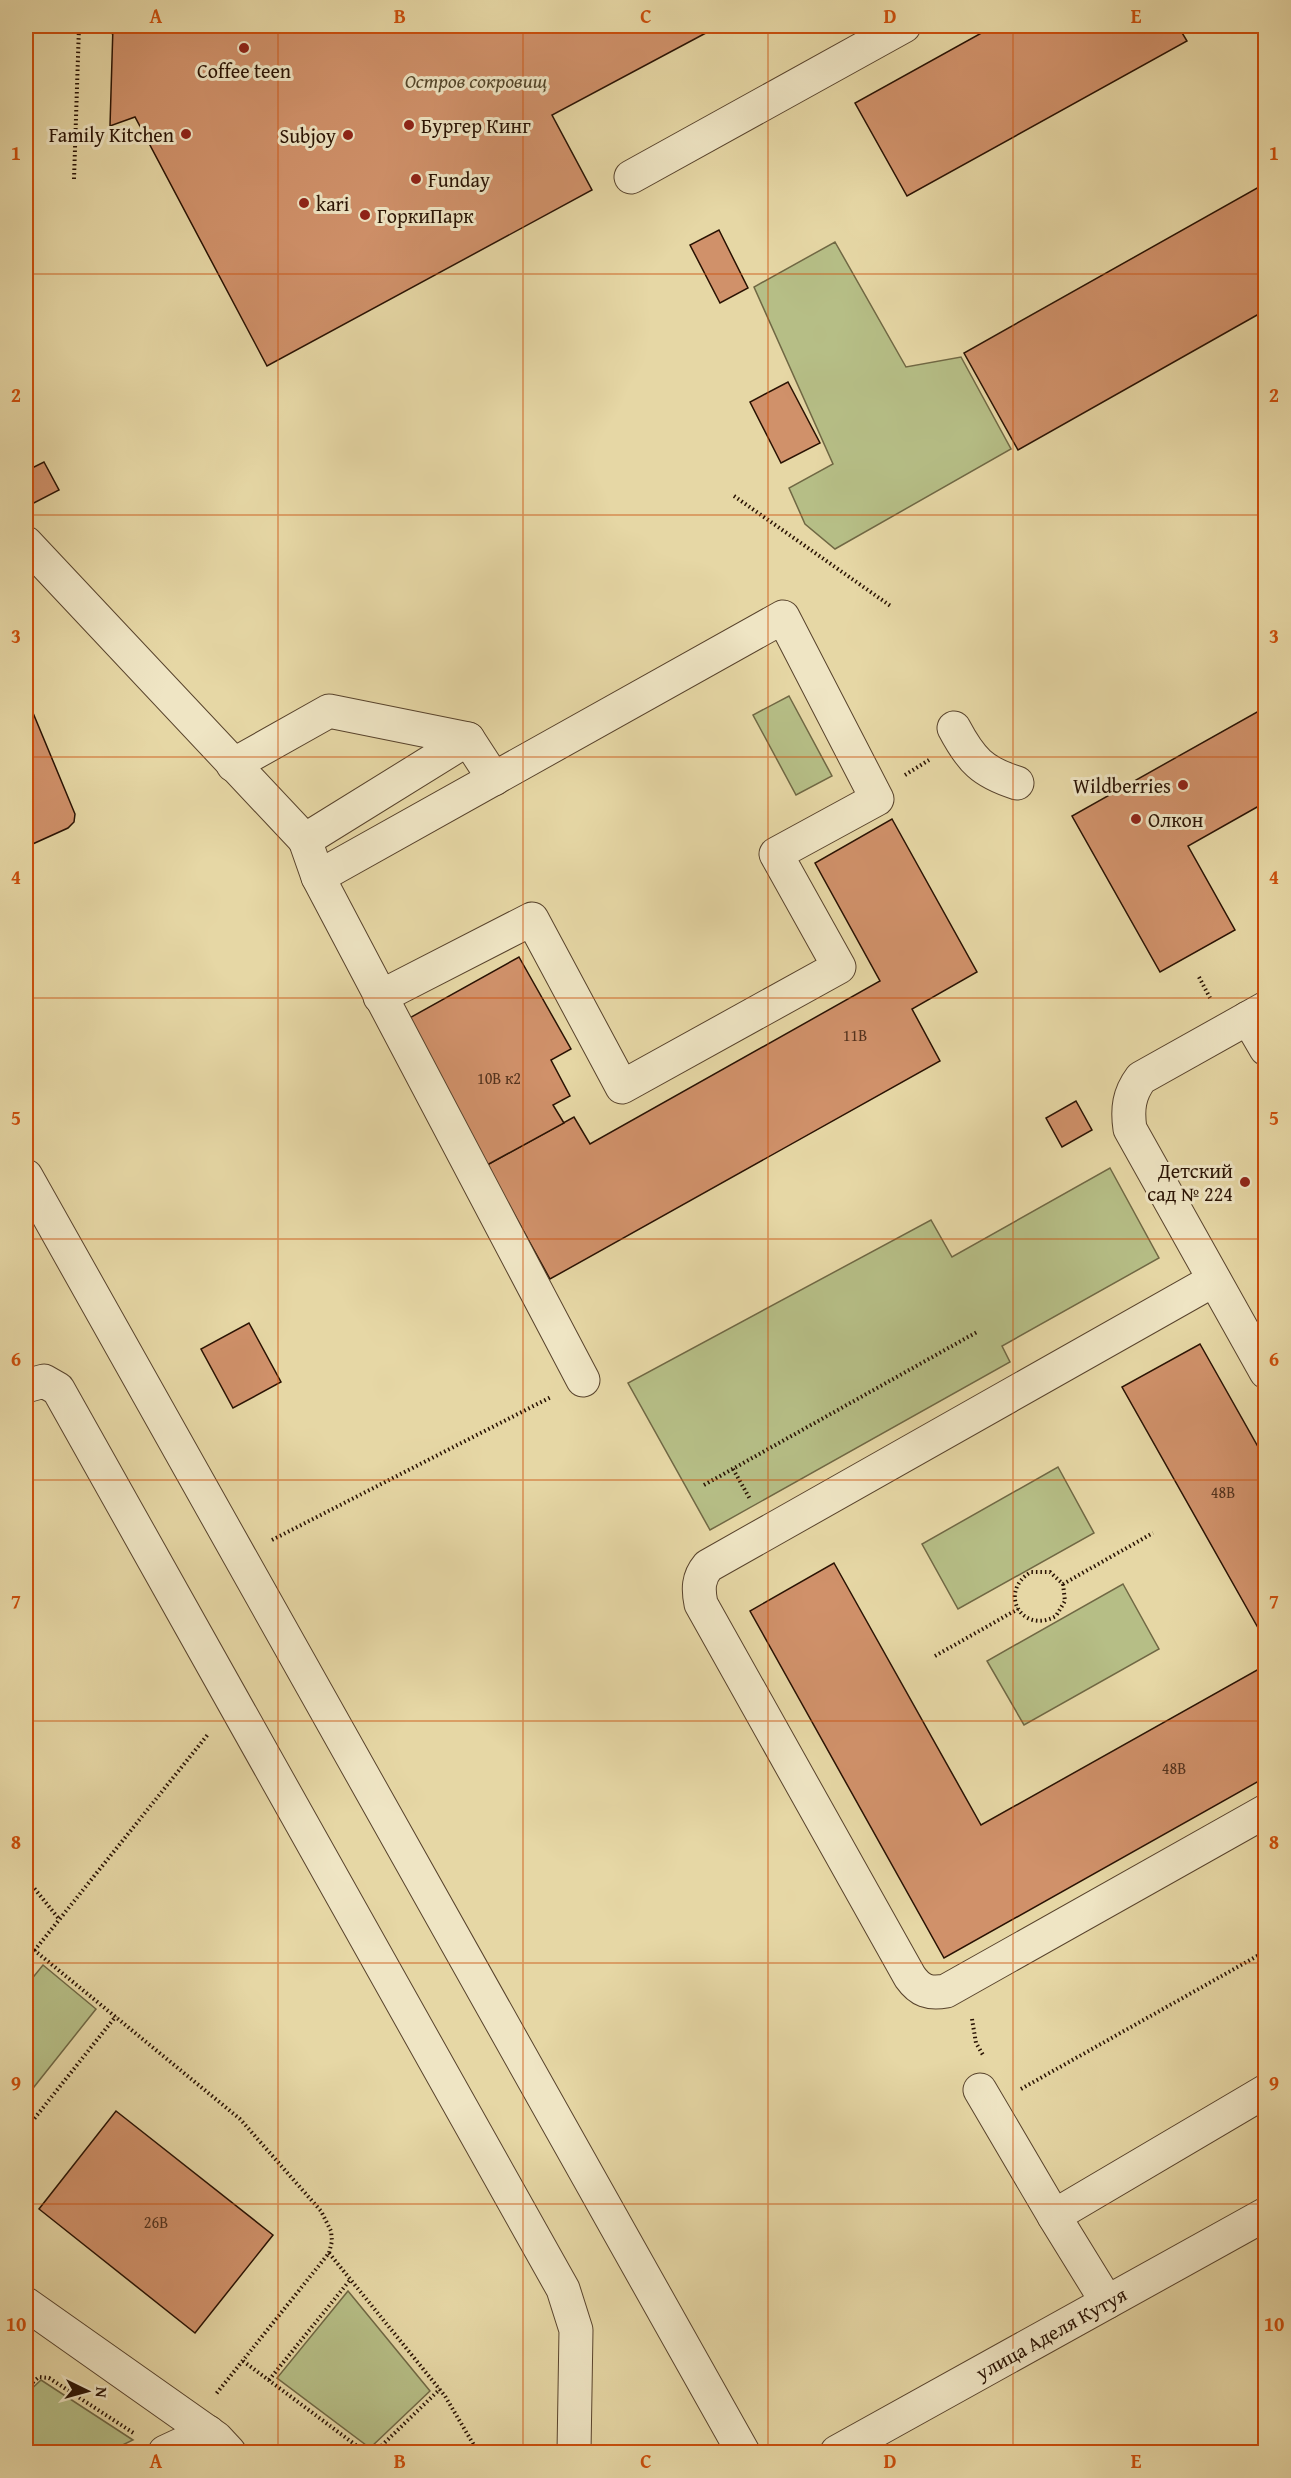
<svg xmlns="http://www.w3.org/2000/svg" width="1291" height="2478" font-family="'Gentium Book Plus',serif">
<rect width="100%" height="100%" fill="#e6d7a5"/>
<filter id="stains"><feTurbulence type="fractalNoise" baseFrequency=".00333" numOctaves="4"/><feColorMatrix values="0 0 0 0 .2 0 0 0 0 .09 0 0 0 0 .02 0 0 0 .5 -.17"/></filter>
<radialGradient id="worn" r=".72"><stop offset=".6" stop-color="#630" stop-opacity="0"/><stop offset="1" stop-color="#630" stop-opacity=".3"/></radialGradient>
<g fill="#b6be86" stroke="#706844" stroke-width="1.5">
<polygon points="835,242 906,367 961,357 1011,449 835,549 805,524 789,488 833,464 754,287"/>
<polygon points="789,696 832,776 796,795 753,715"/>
<polygon points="1110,1168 1159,1258 1002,1346 1010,1362 710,1530 628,1383 931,1220 952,1257"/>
<polygon points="1058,1467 1094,1533 958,1609 922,1544"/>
<polygon points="1123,1584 1159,1649 1024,1725 987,1661"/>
<polygon points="43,1965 96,2009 26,2097 26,1986"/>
<polygon points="348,2291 430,2391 370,2448 277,2378"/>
<polygon points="41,2380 133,2440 108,2452 26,2452 26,2394"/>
</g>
<g fill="#d0916a" stroke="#291203" stroke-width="1.5">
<polygon points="113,26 719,26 552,115 592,190 267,366 135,117 110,126"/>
<polygon points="994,26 1178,26 1187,41 907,196 855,103"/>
<polygon points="1266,183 1266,310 1018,450 964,353"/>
<polygon points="719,230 748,288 720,303 690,245"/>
<polygon points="788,382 820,443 781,463 750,402"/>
<polygon points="44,462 59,490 30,505 26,497 26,471"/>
<polygon points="26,696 75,814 74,822 68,828 26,847"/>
<polygon points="1266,707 1266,802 1188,846 1235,930 1160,972 1072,816"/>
<polygon points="892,819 977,972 912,1009 940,1061 550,1279 487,1165 574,1117 590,1144 880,981 815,863"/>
<polygon points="519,957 571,1049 551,1060 570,1096 553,1105 564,1123 487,1165 406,1020"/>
<polygon points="1076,1101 1092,1130 1062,1147 1046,1118"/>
<polygon points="249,1323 281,1382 233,1408 201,1349"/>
<polygon points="1200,1344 1266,1461 1266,1642 1122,1387"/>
<polygon points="834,1563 981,1825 1266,1665 1266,1777 944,1958 750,1611"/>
<polygon points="116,2111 273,2235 195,2333 39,2209"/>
</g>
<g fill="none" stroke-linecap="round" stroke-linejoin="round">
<g stroke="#58432c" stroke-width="35">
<g id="minor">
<polyline points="631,177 904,26"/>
<polyline points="26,543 305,840 468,739"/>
<path d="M954 728C971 760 982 772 1017 783"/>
<polyline points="233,765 329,711 468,739 494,779"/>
<polyline points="305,840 318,877 583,1380"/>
<polyline points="318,877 783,617 877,799 776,854 839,967 622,1087 532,919 380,997"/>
<path d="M1266 1008 1141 1078C1129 1094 1127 1109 1130 1129L1266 1372"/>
<polyline points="1248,1018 1266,1049"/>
<polyline points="26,1176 743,2452"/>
<path d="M1214 1280 708 1566C698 1578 698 1589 701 1604L910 1977C920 1991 929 1994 946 1991L1266 1811"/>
<polyline points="26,1386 44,1381 58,1389 563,2289 576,2330 574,2452"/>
<polyline points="980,2090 1054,2216 1266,2091"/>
<polyline points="1054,2216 1107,2302"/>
<polyline points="26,2304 216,2438 229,2452"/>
<polyline points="165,2452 208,2432"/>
<polyline points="837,2452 1266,2214"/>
</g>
</g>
<g stroke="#291203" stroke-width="4" stroke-dasharray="1.5 3" stroke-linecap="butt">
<polyline points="106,26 113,33"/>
<polyline points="74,179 79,26"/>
<polyline points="734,496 892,607"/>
<polyline points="905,775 929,760"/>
<polyline points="1199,977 1210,998"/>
<polyline points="733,1469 750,1499"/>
<polyline points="704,1485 977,1332"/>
<polyline points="272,1540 551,1397"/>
<path d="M1063 1584 1065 1601 1056 1616C1022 1635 997 1592 1031 1572H1050L1063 1584 1153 1533"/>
<polyline points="935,1656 1018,1609"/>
<polyline points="26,1878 59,1919"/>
<polyline points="34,1950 240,2119 321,2211 331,2231 332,2241 329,2253 216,2394"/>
<polyline points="26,1961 209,1733"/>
<polyline points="972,2019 976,2043 983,2055"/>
<polyline points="1021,2089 1266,1951"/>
<polyline points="26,2129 116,2016"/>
<polyline points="329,2253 445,2396 478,2452"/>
<polyline points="243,2361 365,2452"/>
<polyline points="269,2380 350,2280"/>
<polyline points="26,2388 39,2377 49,2378 135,2434"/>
<polyline points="375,2452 440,2389"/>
</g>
<use href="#minor" stroke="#efe5c4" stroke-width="33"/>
</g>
<path fill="none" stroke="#cb4e0b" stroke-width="1.5" stroke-opacity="0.55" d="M278 26V2452M523 26V2452M768 26V2452M1013 26V2452M26 274H1266M26 515H1266M26 757H1266M26 998H1266M26 1239H1266M26 1480H1266M26 1721H1266M26 1963H1266M26 2204H1266"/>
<g fill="#8f2418" stroke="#efe5c4" stroke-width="2">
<circle cx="244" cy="48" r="6"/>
<circle cx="409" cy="125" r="6"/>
<circle cx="186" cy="134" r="6"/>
<circle cx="348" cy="135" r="6"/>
<circle cx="416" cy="179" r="6"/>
<circle cx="304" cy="203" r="6"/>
<circle cx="365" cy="215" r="6"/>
<circle cx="1183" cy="785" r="6"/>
<circle cx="1136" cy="819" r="6"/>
<circle cx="1245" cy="1182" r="6"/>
</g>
<g text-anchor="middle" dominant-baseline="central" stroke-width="6" stroke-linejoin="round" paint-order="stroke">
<g font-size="16" fill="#53321d">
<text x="855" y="1035">11В</text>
<text x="499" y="1078">10В к2</text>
<text x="1223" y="1492">48В</text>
<text x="1174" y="1768">48В</text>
<text x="156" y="2222">26В</text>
</g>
<g font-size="20" fill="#291203" stroke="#efe5c4" text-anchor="start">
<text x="244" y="70" text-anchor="middle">Coffee teen</text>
<text x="421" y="125">Бургер Кинг</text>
<text x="174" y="134" text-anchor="end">Family Kitchen</text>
<text x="336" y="135" text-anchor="end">Subjoy</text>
<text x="428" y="179">Funday</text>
<text x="316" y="203">kari</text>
<text x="377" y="215">ГоркиПарк</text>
<text x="1171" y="785" text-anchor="end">Wildberries</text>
<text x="1148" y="819">Олкон</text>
<text x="1233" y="1170" text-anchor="end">Детский<tspan x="1233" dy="23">сад № 224</tspan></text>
</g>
<g font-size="20" font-style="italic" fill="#53462a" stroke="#efe5c4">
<text x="476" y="80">Остров сокровищ</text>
</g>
<g font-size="20" fill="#291203" stroke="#efe5c4">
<text transform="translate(1051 2333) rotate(-29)">улица Аделя Кутуя</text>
</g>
</g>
<rect width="1291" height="2478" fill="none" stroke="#e6d7a5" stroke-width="66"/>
<g transform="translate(87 2391) rotate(95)" stroke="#efe5c4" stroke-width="4.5" paint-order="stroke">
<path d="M0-4.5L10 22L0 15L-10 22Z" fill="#291203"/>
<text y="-9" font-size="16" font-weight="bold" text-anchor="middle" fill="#291203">N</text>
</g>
<rect x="33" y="33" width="1225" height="2412" fill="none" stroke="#cb4e0b" stroke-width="2"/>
<g font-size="20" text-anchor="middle" font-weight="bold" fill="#cb4e0b">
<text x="156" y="23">A</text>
<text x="400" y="23">B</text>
<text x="646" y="23">C</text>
<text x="890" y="23">D</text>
<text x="1136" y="23">E</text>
<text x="16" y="160">1</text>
<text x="1274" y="160">1</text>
<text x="16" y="402">2</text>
<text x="1274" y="402">2</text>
<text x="16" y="643">3</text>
<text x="1274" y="643">3</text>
<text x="16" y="884">4</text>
<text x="1274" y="884">4</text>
<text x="16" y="1125">5</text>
<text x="1274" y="1125">5</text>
<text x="16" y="1366">6</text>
<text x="1274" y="1366">6</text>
<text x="16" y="1608">7</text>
<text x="1274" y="1608">7</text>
<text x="16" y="1849">8</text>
<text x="1274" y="1849">8</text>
<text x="16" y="2090">9</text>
<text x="1274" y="2090">9</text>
<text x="16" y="2331">10</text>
<text x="1274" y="2331">10</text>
<text x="156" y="2468">A</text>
<text x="400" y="2468">B</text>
<text x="646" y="2468">C</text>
<text x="890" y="2468">D</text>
<text x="1136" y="2468">E</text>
</g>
<rect width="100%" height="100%" filter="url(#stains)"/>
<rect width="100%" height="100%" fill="url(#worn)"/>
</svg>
